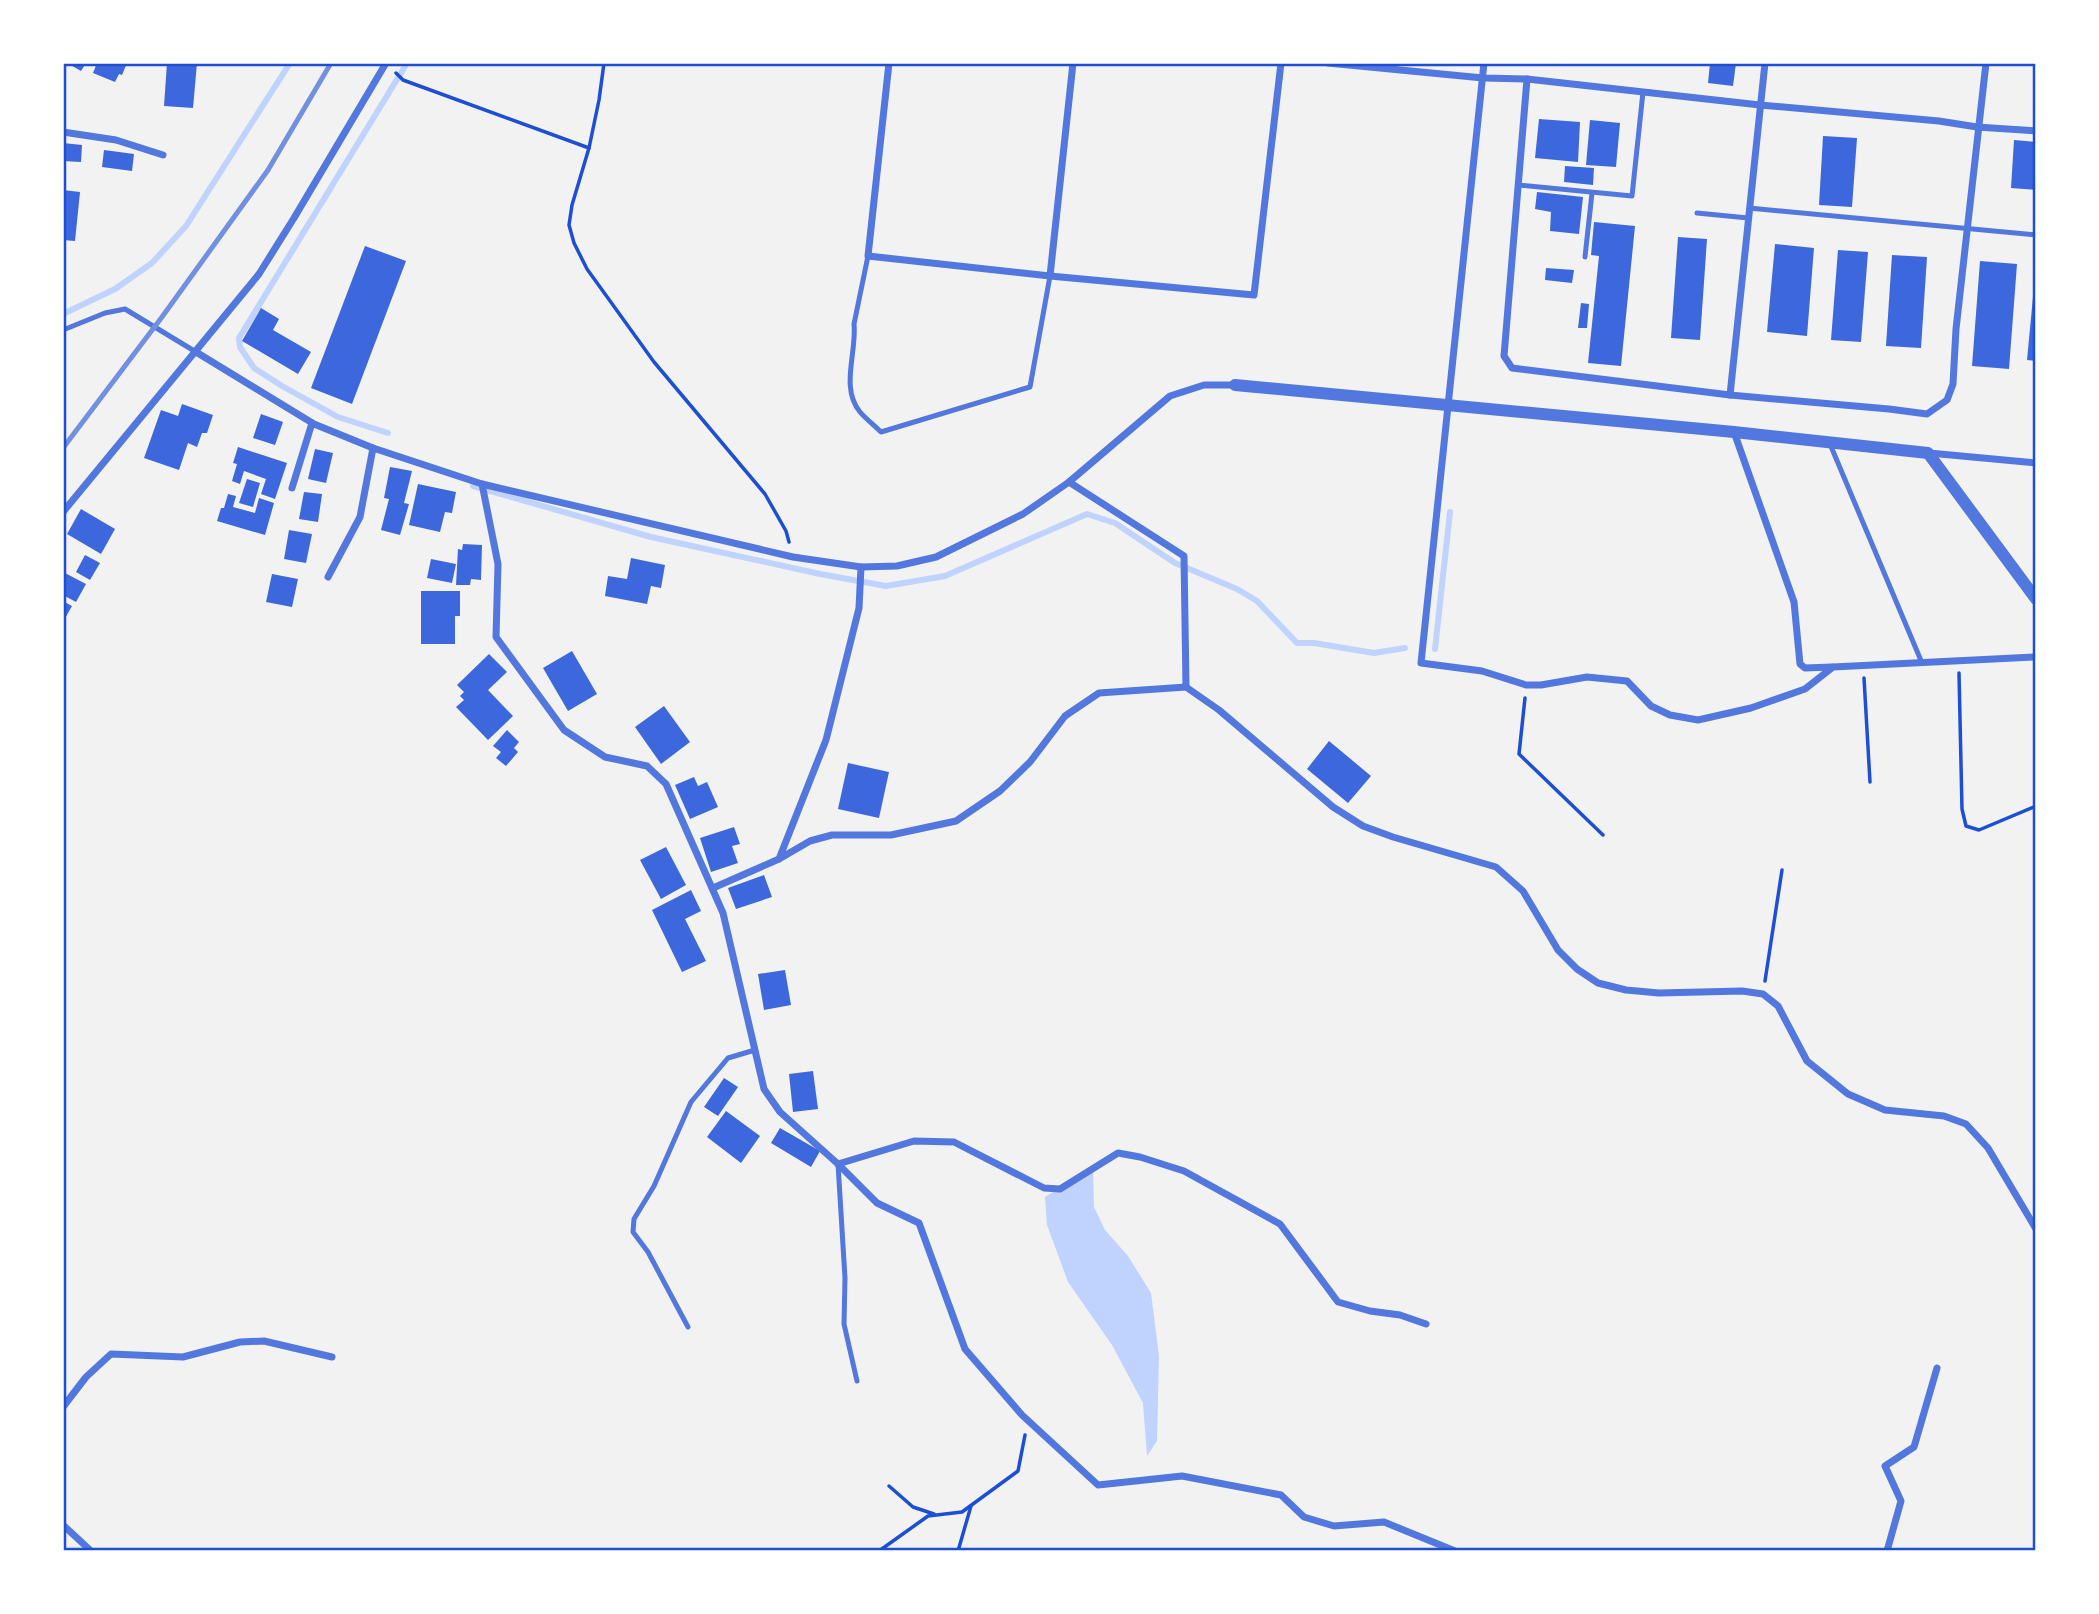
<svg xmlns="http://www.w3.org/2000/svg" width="2099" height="1614" font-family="Poppins,sans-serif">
<rect width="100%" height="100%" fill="#f2f2f2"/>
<polygon fill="#bfd3fe" points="1093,1168 1094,1207 1105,1230 1128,1256 1151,1293 1159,1356 1157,1441 1147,1456 1143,1403 1112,1345 1068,1282 1047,1225 1045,1197"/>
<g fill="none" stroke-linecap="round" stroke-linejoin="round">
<g stroke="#bfd3fe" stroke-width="6">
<polyline points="63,314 115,289 152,263 186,226 290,63"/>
<polyline points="388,433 338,417 282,386 254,368 240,347 239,338 407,63"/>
<polyline points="473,486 651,537 820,574 886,586 945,576 1087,514 1115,523 1175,563 1237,589 1257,601 1297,643 1314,643 1374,653 1405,648"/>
<polyline points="1435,649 1450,512"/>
</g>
</g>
<g fill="#3d67dc">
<polygon points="67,63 86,63 81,71"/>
<polygon points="97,63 127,63 122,75 119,74 115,82 93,73"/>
<polygon points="167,63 197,63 193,108 164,106"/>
<polygon points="1710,63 1736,63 1733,86 1708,83"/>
<polygon points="1539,119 1580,122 1578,162 1535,158"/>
<polygon points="1590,120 1620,123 1616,167 1586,165"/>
<polygon points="1823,136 1857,138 1852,207 1819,205"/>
<polygon points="2014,140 2036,142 2036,190 2011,188"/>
<polygon points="63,143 82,145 81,162 63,161"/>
<polygon points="104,150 134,154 132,171 102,167"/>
<polygon points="1565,166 1594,168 1593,185 1564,182"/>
<polygon points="63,190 80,192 75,241 63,240"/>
<polygon points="1537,192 1583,197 1579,234 1550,231 1551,212 1535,209"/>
<polygon points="1594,222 1635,226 1621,366 1588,363 1599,256 1591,255"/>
<polygon points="1678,237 1707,239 1700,340 1671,338"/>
<polygon points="1775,244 1814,248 1807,336 1767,332"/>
<polygon points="365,246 406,261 352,404 311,388"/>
<polygon points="1838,250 1868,252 1861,342 1831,340"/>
<polygon points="1892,255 1927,257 1921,348 1886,346"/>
<polygon points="1980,261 2017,264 2009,369 1972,366"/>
<polygon points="1546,268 1574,270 1572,283 1545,280"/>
<polygon points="2034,286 2036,286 2036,361 2027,360"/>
<polygon points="1581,303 1589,304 1587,328 1578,328"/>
<polygon points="261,308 279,319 273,330 311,352 298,374 242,341"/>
<polygon points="182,404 213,415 207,433 202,433 197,447 188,443 179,470 144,458 161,410 178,416"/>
<polygon points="261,414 283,422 275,445 253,438"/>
<polygon points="238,447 287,463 275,499 261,494 266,479 244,471 240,484 232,481 237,464 233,463"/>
<polygon points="315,449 333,453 326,483 308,479"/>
<polygon points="390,467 412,471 404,503 409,504 400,535 381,530 389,499 384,498"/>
<polygon points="247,479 260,483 253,507 239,503"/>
<polygon points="418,484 456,492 452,513 445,512 440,532 409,525"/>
<polygon points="304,492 322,494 318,522 299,519"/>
<polygon points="228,494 236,496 233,507 255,513 259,498 274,503 265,535 217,521 221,508 224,508"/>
<polygon points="81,509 115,529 101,554 67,534"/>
<polygon points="289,530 312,534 306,563 284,559"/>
<polygon points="463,544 482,545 481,580 471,579 470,585 456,585 458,549 462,550"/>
<polygon points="85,555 100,563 90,580 76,572"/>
<polygon points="631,558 665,565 661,588 651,586 647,604 605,596 608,576 627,579"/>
<polygon points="431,559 456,564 452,583 427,578"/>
<polygon points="63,572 86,584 76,602 63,595"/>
<polygon points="272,574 298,579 292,607 266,602"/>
<polygon points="421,591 460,591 460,616 455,616 455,644 421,644"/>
<polygon points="63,601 72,606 63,622"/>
<polygon points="572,651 597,694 568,711 543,668"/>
<polygon points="489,654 507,672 488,690 513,716 488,740 456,707 464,700 460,696 464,692 457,685"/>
<polygon points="664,706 690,742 661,764 635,727"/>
<polygon points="507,730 519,742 514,748 518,752 506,766 496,758 501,752 493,746"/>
<polygon points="1329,741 1371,776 1348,803 1307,769"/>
<polygon points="848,763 889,772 879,818 838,809"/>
<polygon points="694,777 698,786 707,782 718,807 690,819 675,785"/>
<polygon points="734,827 740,844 732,846 738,863 711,872 700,838"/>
<polygon points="666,847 686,885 661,899 640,860"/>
<polygon points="764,875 772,897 736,909 728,888"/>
<polygon points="691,890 701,911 685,919 706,961 682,972 652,910"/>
<polygon points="785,970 791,1005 764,1010 758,974"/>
<polygon points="813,1071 818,1109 793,1112 789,1074"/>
<polygon points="724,1078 738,1087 718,1116 704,1107"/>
<polygon points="726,1111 760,1136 741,1163 707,1137"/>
<polygon points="780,1128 820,1151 811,1167 771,1143"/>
</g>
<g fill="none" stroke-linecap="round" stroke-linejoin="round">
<g stroke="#1d4ed8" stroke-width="3.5">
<polyline points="604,63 599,100 589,148 572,205 569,225 574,243 587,269 654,362 765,494 786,531 789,542"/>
<polyline points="396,73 403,80 589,148"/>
<polyline points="1959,673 1962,809 1966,826 1979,830 2036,806"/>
<polyline points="1864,678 1870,782"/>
<polyline points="1525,698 1519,754 1603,835"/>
<polyline points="1765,981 1782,870"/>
<polyline points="889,1486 913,1507 934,1514"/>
<polyline points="879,1551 928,1516 962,1512 1018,1471 1025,1435"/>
<polyline points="958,1551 971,1506"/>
</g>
<g stroke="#5277de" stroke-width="5">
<polyline points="1518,185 1632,196 1643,92"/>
<polyline points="1749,208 2036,235"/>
<polyline points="1697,213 1748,218"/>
<path d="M868 256 854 324C857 352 840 388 860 412 866 419 874 425 881 432L1030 387 1050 276"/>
<polyline points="1585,257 1592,193"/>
<polyline points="63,330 105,313 125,309 196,352"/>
<polyline points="1830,444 1922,663"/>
<polyline points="838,1164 845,1278 844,1324 857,1381"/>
<polyline points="688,1327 648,1252 633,1232 634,1219 654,1186 691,1102 728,1058 755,1050"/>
</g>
<g stroke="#5277de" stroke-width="7">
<polyline points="889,63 868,256 1050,276 1254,295 1281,63"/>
<polyline points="1328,63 1483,78 1527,79 1760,105 1939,121 1977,127 2036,131"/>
<polyline points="1484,63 1421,663 1482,671 1526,685 1541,685 1587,677 1627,681 1651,706 1670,715 1698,720 1751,708 1805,689 1833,667 2036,657"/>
<polyline points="1527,79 1504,356 1512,368 1730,395 1889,409 1927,414 1947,400 1953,384 1956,329 1986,63"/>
<polyline points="63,132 116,140 163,155"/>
<polyline points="1050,276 1073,63"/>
<polyline points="196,352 314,424 373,448 482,484 793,557 861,567 897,566 936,557 1023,514 1069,482 1170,396 1204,385 1235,385"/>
<polyline points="1730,395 1765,63"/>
<polyline points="1734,432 1794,602 1800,664 1805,668 1832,667"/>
<polyline points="1929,453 2036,463"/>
<polyline points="1069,482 1184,556 1186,687 1219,710 1333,807 1363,826 1393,837 1496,867 1523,891 1558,950 1577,969 1598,983 1626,990 1659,993 1742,991 1763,994 1778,1006 1807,1061 1848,1094 1885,1110 1944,1116 1966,1124 1988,1148 2036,1229"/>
<polyline points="482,484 498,564 496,637 564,730 605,757 647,766 666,784 723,913 764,1089 780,1112 838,1164 877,1203 919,1223 965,1349 1022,1415 1098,1485 1182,1476 1281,1495 1304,1517 1334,1526 1384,1522 1455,1551"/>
<polyline points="292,488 312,423"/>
<polyline points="63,512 259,274 294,218 386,63"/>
<polyline points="328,577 360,517 373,448"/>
<polyline points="779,859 810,841 832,835 891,835 956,821 1000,791 1030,762 1065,716 1099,693 1186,687"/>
<polyline points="713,888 779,859 826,740 859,608 861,567"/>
<polyline points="838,1164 914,1141 954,1142 1044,1188 1060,1189 1118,1153 1140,1157 1184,1171 1280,1224 1338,1302 1370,1311 1400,1315 1426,1324"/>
<polyline points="63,1407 86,1377 111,1354 183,1357 240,1342 264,1341 332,1357"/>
<polyline points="63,1525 91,1551"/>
<polyline points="1887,1551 1901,1501 1885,1466 1914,1447 1937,1368"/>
</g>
<polyline stroke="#5277de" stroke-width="12" points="1235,385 1734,432 1928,453 2036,599"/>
<polyline stroke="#7290e2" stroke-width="5" points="63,448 162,317 268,170 331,63"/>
</g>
<rect width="2099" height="1614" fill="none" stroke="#ffffff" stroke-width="130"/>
<rect x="65" y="65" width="1969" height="1484" fill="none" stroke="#1d4ed8" stroke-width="2.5"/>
</svg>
